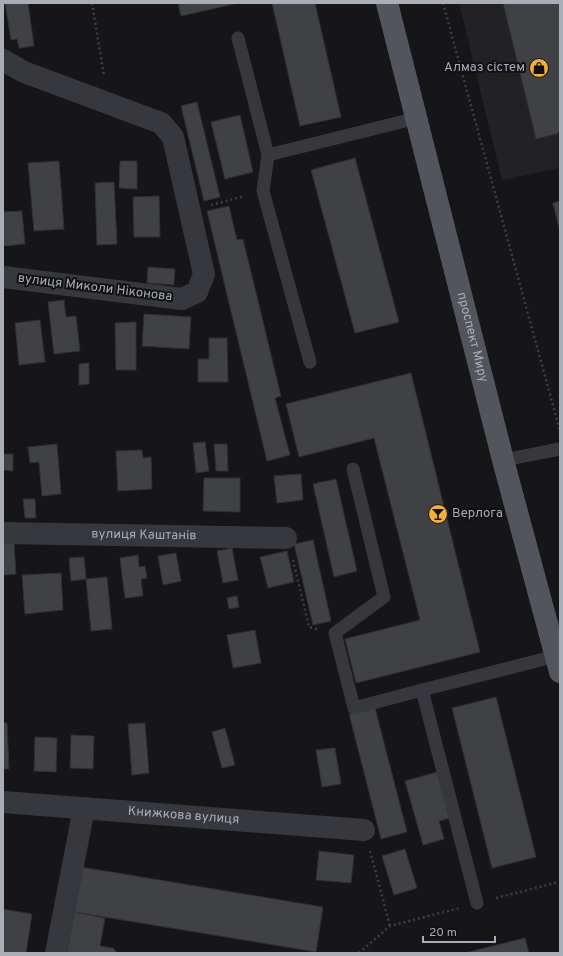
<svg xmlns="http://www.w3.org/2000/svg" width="563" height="956" font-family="Overpass,sans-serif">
<rect width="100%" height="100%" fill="#161618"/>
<polygon fill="#222225" points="459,3 560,3 560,168 502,180"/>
<g fill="#404145" stroke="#303034">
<polygon points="5,3 28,3 34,46 19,48 17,39 11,40"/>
<polygon points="178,3 238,3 181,16"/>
<polygon points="272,3 315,3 341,117 300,126"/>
<polygon points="503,3 560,3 560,133 536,139"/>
<polygon points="197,102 220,197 204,201 181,106"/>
<polygon points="240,115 253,172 225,179 211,122"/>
<polygon points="355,158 399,322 355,333 311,170"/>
<polygon points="59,161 64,229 34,231 28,163"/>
<polygon points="120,161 137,161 137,189 119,188"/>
<polygon points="114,182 117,244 97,245 95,183"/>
<polygon points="159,196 160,237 134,237 133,197"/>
<polygon points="560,201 560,232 553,203"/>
<polygon points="229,206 237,240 243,239 281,396 275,398 290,455 267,461 207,211"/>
<polygon points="22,211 25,244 3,246 3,212"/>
<polygon points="148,267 175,269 174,285 147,283"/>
<polygon points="64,300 66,317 76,316 80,351 54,354 48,302"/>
<polygon points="144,314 191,317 189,349 142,346"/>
<polygon points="40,320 45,362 19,365 15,323"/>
<polygon points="136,322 136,370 116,370 115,323"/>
<polygon points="209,338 227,338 228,382 198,382 198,359 209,359"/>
<polygon points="89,363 89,384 79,385 79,364"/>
<polygon points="411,373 480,652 356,683 345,639 420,620 374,438 299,457 286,404"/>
<polygon points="205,442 209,471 196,473 193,443"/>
<polygon points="57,444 61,494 42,496 39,462 30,463 28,447"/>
<polygon points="214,444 227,444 228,471 216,471"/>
<polygon points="142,450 143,458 151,457 152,489 118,491 116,451"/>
<polygon points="3,454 13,454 13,471 3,470"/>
<polygon points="301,474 303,500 277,503 274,476"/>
<polygon points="204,478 240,478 240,512 203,511"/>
<polygon points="336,479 357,571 334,577 313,484"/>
<polygon points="23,499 35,499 36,518 25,518"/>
<polygon points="313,540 331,621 313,625 294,544"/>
<polygon points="14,542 16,574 3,575 3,543"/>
<polygon points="232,548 238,580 223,583 217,551"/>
<polygon points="287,551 294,582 268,588 260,557"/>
<polygon points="176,553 181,581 163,585 158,556"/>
<polygon points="138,555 139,567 145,566 147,578 141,579 143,596 125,598 120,558"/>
<polygon points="84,557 86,579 71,581 69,558"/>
<polygon points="61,573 63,610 25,614 22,575"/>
<polygon points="107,577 112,629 91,631 86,579"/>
<polygon points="237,596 239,607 229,609 227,598"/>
<polygon points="255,630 261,663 233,668 227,635"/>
<polygon points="496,697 536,857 492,868 452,708"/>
<polygon points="375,708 407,832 381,839 349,714"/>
<polygon points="3,723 7,723 9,769 3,769"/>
<polygon points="145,723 149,773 132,775 128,724"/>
<polygon points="225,728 235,765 222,768 212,732"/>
<polygon points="71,735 94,736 93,769 70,768"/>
<polygon points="35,737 57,738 56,772 34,771"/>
<polygon points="335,748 341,784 322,787 316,750"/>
<polygon points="437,772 450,818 439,821 444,839 423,845 405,781"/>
<polygon points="405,849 417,888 394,895 382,856"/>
<polygon points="319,851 354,855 351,883 316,880"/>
<polygon points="81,867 323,907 316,952 74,912"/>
<polygon points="3,909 32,914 26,953 3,953"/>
<polygon points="74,912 105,918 100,946 113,948 117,953 67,953"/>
<polygon points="525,938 529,953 465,953"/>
</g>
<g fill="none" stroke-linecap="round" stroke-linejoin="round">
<g stroke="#3d3f44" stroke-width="2.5" stroke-dasharray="2 3" stroke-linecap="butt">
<polyline points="92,3 104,76"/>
<polyline points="443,3 560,431"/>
<polyline points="211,205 245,196"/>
<polyline points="293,560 309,627 317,629"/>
<polyline points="370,851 390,926"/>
<polyline points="496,898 559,882"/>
<polyline points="359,953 390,926 460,908"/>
</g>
<g stroke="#37383d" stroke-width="13">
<polyline points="238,38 268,155 263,191 310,362"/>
<polyline points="268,155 417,118"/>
<polyline points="503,460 560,449"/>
<polyline points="353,469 384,597 335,633 354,708 422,690 477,903"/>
<polyline points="422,690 556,656"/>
</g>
<g stroke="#37383d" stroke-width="22">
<polyline points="3,60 24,72 161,123 173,137 204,274 197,292 182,299 3,277"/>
<path id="s1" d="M3 533 286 538"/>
<path id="s2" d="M3 802 364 830"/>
<polyline points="56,953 84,808"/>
</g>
<path stroke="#53555c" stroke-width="22" id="s3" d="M387 3 503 460 560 672"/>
</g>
<defs>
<g id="shop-disc" transform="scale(1)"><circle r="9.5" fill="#f2b134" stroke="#111113"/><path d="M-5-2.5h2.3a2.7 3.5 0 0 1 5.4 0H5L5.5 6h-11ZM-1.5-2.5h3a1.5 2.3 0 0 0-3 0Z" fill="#111"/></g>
<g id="bar-disc" transform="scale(1)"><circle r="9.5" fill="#f2b134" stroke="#111113"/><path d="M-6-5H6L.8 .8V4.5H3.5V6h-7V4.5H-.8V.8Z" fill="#111"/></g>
</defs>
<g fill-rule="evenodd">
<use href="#shop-disc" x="539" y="68"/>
<use href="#bar-disc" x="438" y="514"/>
</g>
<g text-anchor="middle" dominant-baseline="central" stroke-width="4" stroke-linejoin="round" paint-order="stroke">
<g font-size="13" fill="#a8adb8" stroke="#111113" text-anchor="end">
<text x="525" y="68">Алмаз сістем</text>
<text x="452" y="514" text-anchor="start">Beрлога</text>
</g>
<g font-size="13" fill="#a8adb8" stroke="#111113">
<text transform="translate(95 288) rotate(7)">вулиця Миколи Ніконова</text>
<text stroke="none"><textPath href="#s3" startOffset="345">проспект Миру</textPath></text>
<text stroke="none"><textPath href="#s1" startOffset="141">вулиця Каштанів</textPath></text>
<text stroke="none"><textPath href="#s2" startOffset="181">Книжкова вулиця</textPath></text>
</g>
</g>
<rect width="563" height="956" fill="none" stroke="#a8adb8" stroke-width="8"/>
<path d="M423 936v6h72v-6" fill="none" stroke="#a8adb8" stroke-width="2"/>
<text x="429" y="936" font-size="12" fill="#a8adb8" stroke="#111113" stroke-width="3" paint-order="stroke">20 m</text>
</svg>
